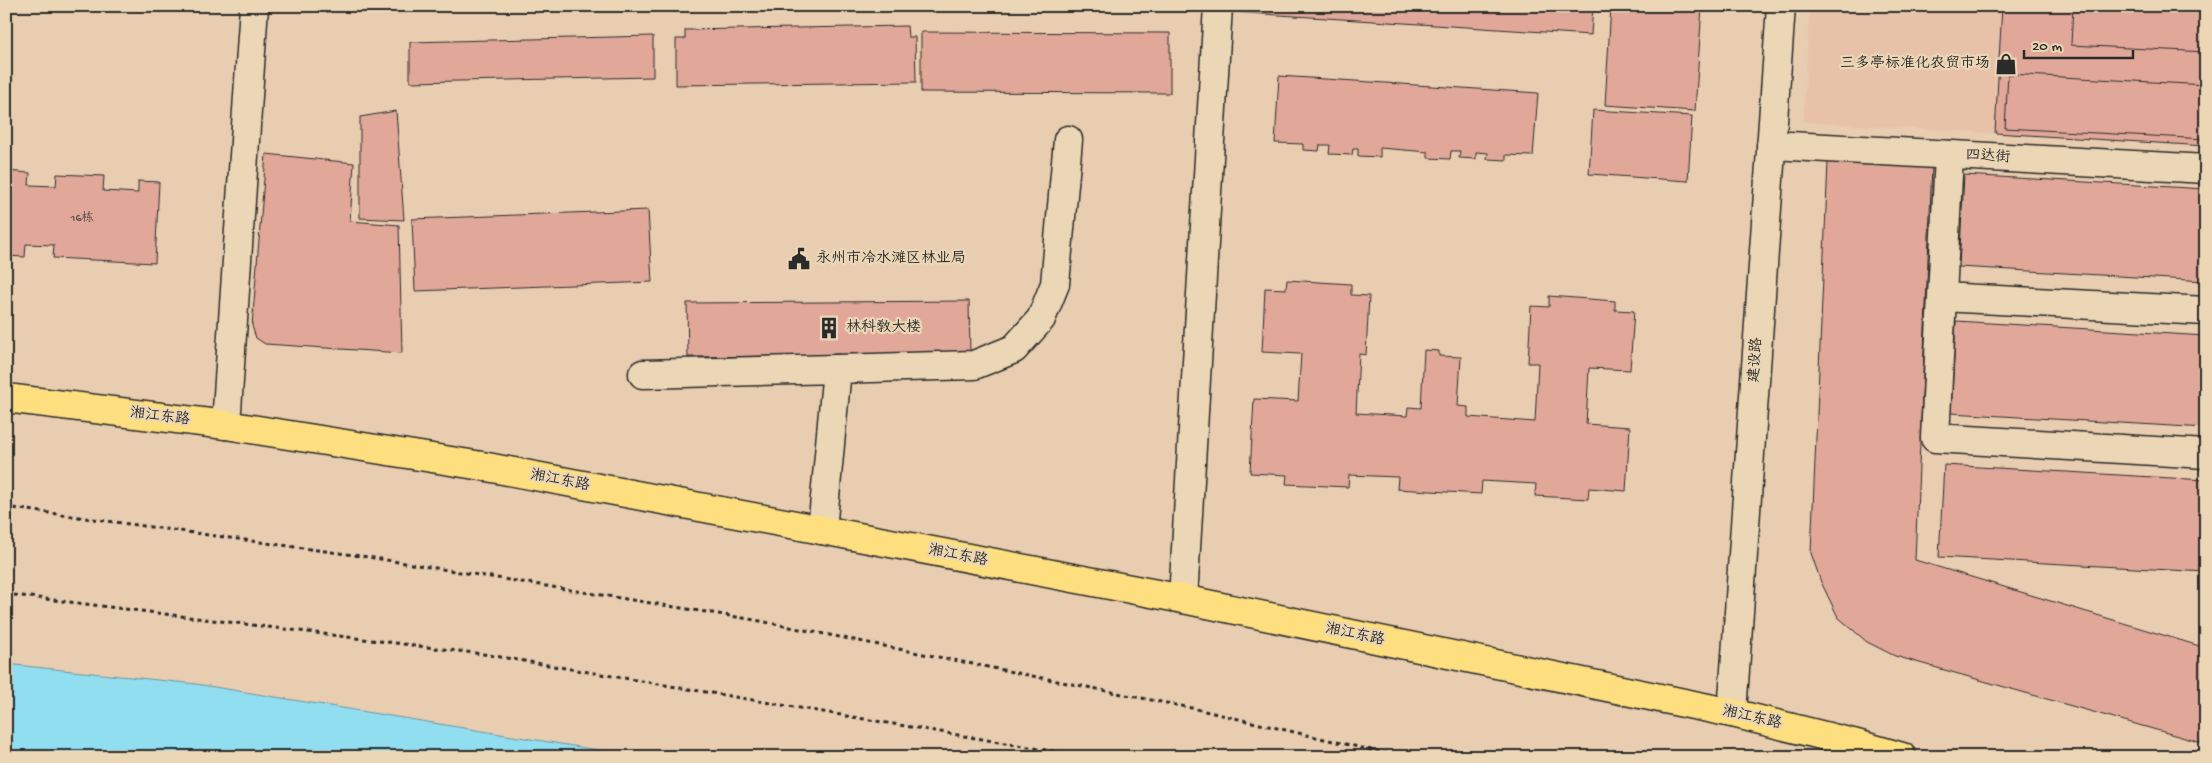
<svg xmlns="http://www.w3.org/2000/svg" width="2212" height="763" font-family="'Gochi Hand','LXGW WenKai TC',sans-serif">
<rect width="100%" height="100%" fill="#e9cdb0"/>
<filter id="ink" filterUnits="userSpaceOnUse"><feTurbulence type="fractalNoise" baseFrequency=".02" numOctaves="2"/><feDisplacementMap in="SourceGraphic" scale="10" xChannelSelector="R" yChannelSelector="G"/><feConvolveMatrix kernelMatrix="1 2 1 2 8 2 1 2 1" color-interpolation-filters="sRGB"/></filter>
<g filter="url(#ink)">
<polygon fill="#e7c2a9" points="1810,6 2206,6 2206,146 1803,122"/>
<polygon fill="#92def1" stroke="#6996a2" points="6,664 196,684 640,757 6,757"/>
<g fill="#e1a89a" stroke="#2b2b2b">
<polygon points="1232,6 1593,6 1591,35 1232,12"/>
<polygon points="1611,6 1702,6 1695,111 1605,105"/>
<polygon points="2002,6 2206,6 2206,146 1995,133"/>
<polygon points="2073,6 2206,6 2206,52 2071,45"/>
<polygon points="907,26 908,37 915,37 916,82 676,85 676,39 685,39 685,30"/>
<polygon points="921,32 1170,33 1170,93 921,92"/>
<polygon points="653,36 653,77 410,82 410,42"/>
<polygon points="2008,74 2206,85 2206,139 2005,128"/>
<polygon points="1279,76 1538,93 1533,156 1506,155 1506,160 1487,159 1488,153 1476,152 1476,159 1459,158 1460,151 1451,151 1450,159 1428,158 1428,152 1380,148 1380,157 1358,156 1358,149 1353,149 1352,155 1329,154 1330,145 1320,145 1319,151 1303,150 1303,144 1275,143"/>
<polygon points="1593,110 1692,116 1688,181 1589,174"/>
<polygon points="396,111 404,220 360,218 360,117"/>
<polygon points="266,154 354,163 350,221 399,225 402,353 265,344 256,338 252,326"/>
<polygon points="1828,162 1932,166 1915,560 2206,648 2206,744 1895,656 1867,642 1838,617 1821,582 1811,553"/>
<polygon points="6,171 30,173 29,185 56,186 57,174 104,176 103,191 138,193 138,181 159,182 155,263 53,258 54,245 26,244 25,257 6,256"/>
<polygon points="1964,175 2206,189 2206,281 1959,267"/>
<polygon points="648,210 652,282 415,291 412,219"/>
<polygon points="1287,280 1351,284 1351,295 1369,296 1366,355 1359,354 1356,413 1407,416 1408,407 1421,408 1424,350 1439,351 1439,356 1461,357 1458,406 1468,407 1468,417 1535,422 1538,363 1528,363 1531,306 1549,307 1549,296 1615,301 1615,310 1634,311 1630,370 1589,368 1586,424 1630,427 1626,491 1589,488 1588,499 1535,496 1536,484 1482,481 1481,494 1397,489 1398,477 1349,475 1348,487 1286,484 1287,475 1250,473 1254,399 1298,401 1301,354 1262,352 1265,288 1286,289"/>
<polygon points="969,301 970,354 688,357 687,303"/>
<polygon points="1956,321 2206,336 2206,428 1951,413"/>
<polygon points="1944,465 2206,480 2206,572 1939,557"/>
</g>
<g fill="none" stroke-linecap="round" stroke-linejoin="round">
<g stroke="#2b2b2b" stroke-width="31">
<g id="minor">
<polyline points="1771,145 2206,169"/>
<polyline points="1949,155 1935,438 2206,454"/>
<polyline points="1942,297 2206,311"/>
<polyline points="643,374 837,369"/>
<polyline points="226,425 254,6"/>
<polyline points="822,530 837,369 974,365 1014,349 1041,319 1055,284 1068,140"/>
<polyline points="1183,599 1218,6"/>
<polyline points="1732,713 1781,6"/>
</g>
</g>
<g stroke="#2b2b2b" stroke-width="31">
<polyline id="major" points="6,398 226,425 482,466 822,530 1183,599 1732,713 1853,743 1902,757"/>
</g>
<g stroke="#2b2b2b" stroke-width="3" stroke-dasharray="4 4" stroke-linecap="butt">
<polyline points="6,507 368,557 755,620 1196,709 1401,757"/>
<polyline points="6,594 483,654 1087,757"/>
</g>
<use href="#minor" stroke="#ebd6b5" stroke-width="28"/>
<use href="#major" stroke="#fedf80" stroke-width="28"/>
</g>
</g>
<defs>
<g id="shop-bare" transform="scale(1.725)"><path d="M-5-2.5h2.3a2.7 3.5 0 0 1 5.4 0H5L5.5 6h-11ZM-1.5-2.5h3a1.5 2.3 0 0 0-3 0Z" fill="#2b2b2b" stroke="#ebd6b5" stroke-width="2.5" paint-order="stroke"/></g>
<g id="civic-bare" transform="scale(1.725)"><path d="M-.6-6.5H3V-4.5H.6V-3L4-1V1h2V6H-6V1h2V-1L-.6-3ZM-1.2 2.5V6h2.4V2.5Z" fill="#2b2b2b" stroke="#ebd6b5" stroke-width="2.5" paint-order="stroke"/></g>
<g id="building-bare" transform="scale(1.725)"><path d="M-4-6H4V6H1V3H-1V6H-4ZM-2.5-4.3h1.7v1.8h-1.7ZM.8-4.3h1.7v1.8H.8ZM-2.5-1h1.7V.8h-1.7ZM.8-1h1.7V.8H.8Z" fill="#2b2b2b" stroke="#ebd6b5" stroke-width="2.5" paint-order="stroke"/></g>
</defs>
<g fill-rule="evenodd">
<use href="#shop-bare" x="2006" y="64"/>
<use href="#civic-bare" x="799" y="259"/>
<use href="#building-bare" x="829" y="328"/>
</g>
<g text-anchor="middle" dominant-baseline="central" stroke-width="4.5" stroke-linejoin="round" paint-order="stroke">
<g font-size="12" fill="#584a47">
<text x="82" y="219">16栋</text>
</g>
<g font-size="15" fill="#2b2b2b" stroke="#ebd6b5" text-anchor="start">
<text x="1990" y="64" text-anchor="end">三多亭标准化农贸市场</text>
<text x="816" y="259">永州市冷水滩区林业局</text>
<text x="846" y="328">林科教大楼</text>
</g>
<g font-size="15" fill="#2b2b2b" stroke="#ebd6b5">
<text transform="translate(1988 157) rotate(3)">四达街</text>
<text transform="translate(1756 360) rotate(-86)">建设路</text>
<text transform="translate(160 417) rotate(7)">湘江东路</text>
<text transform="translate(560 481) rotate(11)">湘江东路</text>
<text transform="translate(958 556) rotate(11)">湘江东路</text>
<text transform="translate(1355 635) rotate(12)">湘江东路</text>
<text transform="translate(1752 718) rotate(13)">湘江东路</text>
</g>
</g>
<rect width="2212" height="763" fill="none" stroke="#ebd6b5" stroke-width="25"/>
<rect x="12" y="12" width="2187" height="738" fill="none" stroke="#2b2b2b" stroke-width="2" filter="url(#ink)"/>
<path d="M2024 50v8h109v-8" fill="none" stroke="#2b2b2b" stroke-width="2.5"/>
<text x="2032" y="50" font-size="15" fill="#2b2b2b" stroke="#ebd6b5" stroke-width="4" paint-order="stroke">20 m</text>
</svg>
